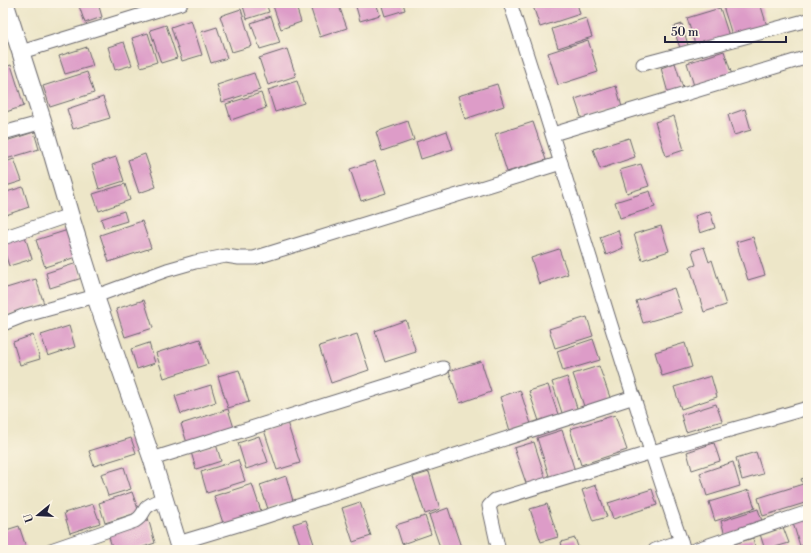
<svg xmlns="http://www.w3.org/2000/svg" width="811" height="553" font-family="'Libre Bodoni',serif">
<rect width="100%" height="100%" fill="#fcf5e5"/>
<filter id="ink" filterUnits="userSpaceOnUse"><feTurbulence type="fractalNoise" baseFrequency=".025" numOctaves="2"/><feDisplacementMap in="SourceGraphic" scale="8" xChannelSelector="R" yChannelSelector="G"/><feConvolveMatrix kernelMatrix="1 2 1 2 8 2 1 2 1" color-interpolation-filters="sRGB"/></filter>
<filter id="wash" filterUnits="userSpaceOnUse"><feTurbulence type="fractalNoise" baseFrequency=".012" numOctaves="4" result="noise"/><feDisplacementMap in="SourceGraphic" scale="16" xChannelSelector="R" yChannelSelector="G"/><feGaussianBlur stdDeviation="0.9" result="paint"/><feColorMatrix in="noise" values="0 0 0 0 0 0 0 0 0 0 0 0 0 0 0 0 0 1.4 0 .05"/><feComposite in="paint" operator="in"/></filter>
<g filter="url(#wash)">
<rect width="100%" height="100%" fill="#ede6c8"/>
<g id="blocks">
<g fill="#dd9cc8">
<polygon points="87,3 98,3 102,17 85,23 79,6"/>
<polygon points="242,3 266,3 269,12 247,19"/>
<polygon points="272,3 295,3 301,22 281,29"/>
<polygon points="309,3 338,3 347,28 320,37"/>
<polygon points="355,3 376,3 380,15 360,21"/>
<polygon points="381,3 403,3 405,10 385,16"/>
<polygon points="532,3 577,3 580,14 540,27"/>
<polygon points="722,3 760,3 767,26 732,35"/>
<polygon points="720,8 729,36 696,47 687,18"/>
<polygon points="241,9 252,46 232,52 220,16"/>
<polygon points="271,16 280,43 260,49 251,23"/>
<polygon points="586,18 592,37 558,48 552,29"/>
<polygon points="191,20 202,55 182,61 171,27"/>
<polygon points="682,24 688,45 680,48 673,27"/>
<polygon points="166,25 177,58 161,63 150,30"/>
<polygon points="217,27 227,58 211,63 201,32"/>
<polygon points="148,33 157,62 141,67 132,38"/>
<polygon points="588,40 598,72 558,85 548,53"/>
<polygon points="124,42 132,65 115,70 108,47"/>
<polygon points="87,47 93,66 65,74 59,56"/>
<polygon points="287,49 296,76 268,85 259,58"/>
<polygon points="724,51 733,78 695,89 687,63"/>
<polygon points="675,63 683,88 668,93 661,68"/>
<polygon points="11,65 24,106 3,113 3,68"/>
<polygon points="87,72 94,93 50,107 43,86"/>
<polygon points="254,73 260,90 222,102 217,85"/>
<polygon points="297,81 304,103 275,112 268,90"/>
<polygon points="497,84 504,106 465,119 458,96"/>
<polygon points="616,86 622,107 582,120 575,99"/>
<polygon points="261,93 266,108 231,120 226,104"/>
<polygon points="103,97 110,118 73,129 67,109"/>
<polygon points="745,109 751,130 734,135 728,115"/>
<polygon points="674,116 684,150 666,156 655,122"/>
<polygon points="408,121 414,140 382,151 376,132"/>
<polygon points="533,122 546,160 507,172 495,134"/>
<polygon points="447,131 453,149 421,159 416,142"/>
<polygon points="34,132 39,149 3,160 3,142"/>
<polygon points="629,138 635,157 600,169 593,149"/>
<polygon points="145,154 156,187 139,193 128,160"/>
<polygon points="116,157 124,181 99,189 92,165"/>
<polygon points="14,159 22,181 3,187 3,163"/>
<polygon points="375,161 386,193 361,201 350,169"/>
<polygon points="641,164 649,186 627,193 620,170"/>
<polygon points="125,184 130,200 99,211 93,194"/>
<polygon points="23,187 29,207 3,216 3,193"/>
<polygon points="650,191 655,207 620,218 615,202"/>
<polygon points="124,211 127,221 104,228 101,219"/>
<polygon points="710,211 715,228 700,233 695,216"/>
<polygon points="142,221 151,248 109,262 100,235"/>
<polygon points="661,226 669,251 642,260 634,234"/>
<polygon points="68,230 76,257 45,267 36,240"/>
<polygon points="618,230 623,248 606,255 600,237"/>
<polygon points="24,233 32,259 9,266 3,247 3,240"/>
<polygon points="753,237 765,275 748,280 736,242"/>
<polygon points="704,247 709,262 712,260 726,305 704,312 690,267 696,265 692,251"/>
<polygon points="559,249 568,274 539,284 531,258"/>
<polygon points="77,263 82,278 50,288 46,273"/>
<polygon points="36,279 44,304 7,315 3,302 3,289"/>
<polygon points="674,288 682,312 643,323 636,301"/>
<polygon points="144,300 153,328 125,337 116,309"/>
<polygon points="587,317 593,336 555,348 549,329"/>
<polygon points="406,320 416,352 385,362 375,331"/>
<polygon points="69,326 75,347 48,356 41,335"/>
<polygon points="357,334 369,370 331,383 319,346"/>
<polygon points="33,335 40,359 20,365 13,342"/>
<polygon points="200,339 208,364 164,378 156,353"/>
<polygon points="593,339 600,360 563,371 557,351"/>
<polygon points="149,343 155,363 137,369 131,349"/>
<polygon points="685,343 692,367 662,376 655,352"/>
<polygon points="481,361 491,392 460,403 449,371"/>
<polygon points="599,366 612,403 586,412 573,374"/>
<polygon points="239,370 249,402 228,408 218,376"/>
<polygon points="711,376 717,397 681,409 674,387"/>
<polygon points="567,377 578,411 563,416 552,382"/>
<polygon points="211,385 216,402 181,414 175,396"/>
<polygon points="548,385 560,420 541,427 529,391"/>
<polygon points="520,390 531,424 510,431 500,397"/>
<polygon points="716,404 722,421 686,432 681,415"/>
<polygon points="228,409 234,428 187,443 181,424"/>
<polygon points="615,415 627,450 581,465 570,429"/>
<polygon points="287,422 300,463 277,470 264,430"/>
<polygon points="562,430 575,471 550,479 537,438"/>
<polygon points="259,436 268,462 246,469 238,443"/>
<polygon points="131,438 136,453 94,466 89,451"/>
<polygon points="534,442 546,480 527,486 514,448"/>
<polygon points="714,443 720,461 692,470 687,452"/>
<polygon points="216,444 221,461 196,469 191,452"/>
<polygon points="756,452 763,474 742,480 736,458"/>
<polygon points="238,460 245,481 207,493 201,472"/>
<polygon points="733,462 740,486 707,496 700,473"/>
<polygon points="124,467 131,489 108,496 101,474"/>
<polygon points="429,472 440,509 425,514 413,477"/>
<polygon points="286,476 293,501 268,509 260,485"/>
<polygon points="808,477 808,502 763,516 758,498 803,484 801,479"/>
<polygon points="252,484 262,514 224,526 214,496"/>
<polygon points="596,485 607,517 593,521 582,490"/>
<polygon points="652,489 657,505 613,519 608,503"/>
<polygon points="749,490 755,508 715,521 709,502"/>
<polygon points="132,492 139,512 105,523 99,503"/>
<polygon points="360,502 371,536 353,542 342,508"/>
<polygon points="93,504 100,523 70,533 64,513"/>
<polygon points="547,504 558,537 541,542 530,509"/>
<polygon points="448,508 462,550 441,550 429,515"/>
<polygon points="758,509 763,524 725,535 721,521"/>
<polygon points="425,516 431,534 402,544 396,525"/>
<polygon points="148,518 155,543 135,550 113,550 107,531"/>
<polygon points="808,518 808,543 800,546 793,523"/>
<polygon points="306,520 315,547 302,550 293,524"/>
<polygon points="19,526 27,550 4,550 3,546 3,531"/>
<polygon points="783,527 789,543 765,550 760,534"/>
<polygon points="575,538 579,550 563,550 561,542"/>
<polygon points="753,538 756,550 722,550 721,548"/>
</g>
</g>
</g>
<g filter="url(#ink)">
<use href="#blocks" fill-opacity="0" stroke="#69676c" stroke-width="1"/>
<g fill="none" stroke-linecap="round" stroke-linejoin="round">
<g stroke="#69676c" stroke-width="15">
<g id="minor">
<path d="M510 3C570 184 621 369 684 550"/>
<polyline points="21,52 181,3"/>
<polyline points="643,64 808,20"/>
<polyline points="3,133 43,122"/>
<polyline points="553,134 808,57"/>
<polyline points="3,238 70,215"/>
<polyline points="3,324 23,316 96,296 167,270 195,262 226,256 239,258 254,258 561,163"/>
<polyline points="152,459 443,368"/>
<polyline points="178,543 261,518 634,397"/>
<path d="M51 550 135 521C143 516 141 515 146 508 150 503 158 501 164 499"/>
<polyline points="496,550 498,547 489,506 495,500 652,452 808,408"/>
<polyline points="655,550 681,541"/>
<polyline points="694,550 808,512"/>
</g>
</g>
<g stroke="#69676c" stroke-width="19">
<polyline id="tertiary" points="5,3 43,122 70,215 97,301 152,459 180,550"/>
</g>
<use href="#minor" stroke="#fff" stroke-width="13"/>
<use href="#tertiary" stroke="#fff" stroke-width="17"/>
</g>
</g>
<rect width="811" height="553" fill="none" stroke="#fcf5e5" stroke-width="16"/>
<g transform="translate(38 515) rotate(252)" stroke="#fcf5e5" stroke-width="3" paint-order="stroke">
<path d="M0-3L7 15L0 10L-7 15Z" fill="#22223b"/>
<text y="-6" font-size="11" font-weight="bold" text-anchor="middle" fill="#22223b">U</text>
</g>
<path d="M665 36v6h121v-6" fill="none" stroke="#22223b" stroke-width="2"/>
<text x="671" y="36" font-size="12" fill="#22223b" stroke="#fcf5e5" stroke-width="3" paint-order="stroke">50 m</text>
</svg>
